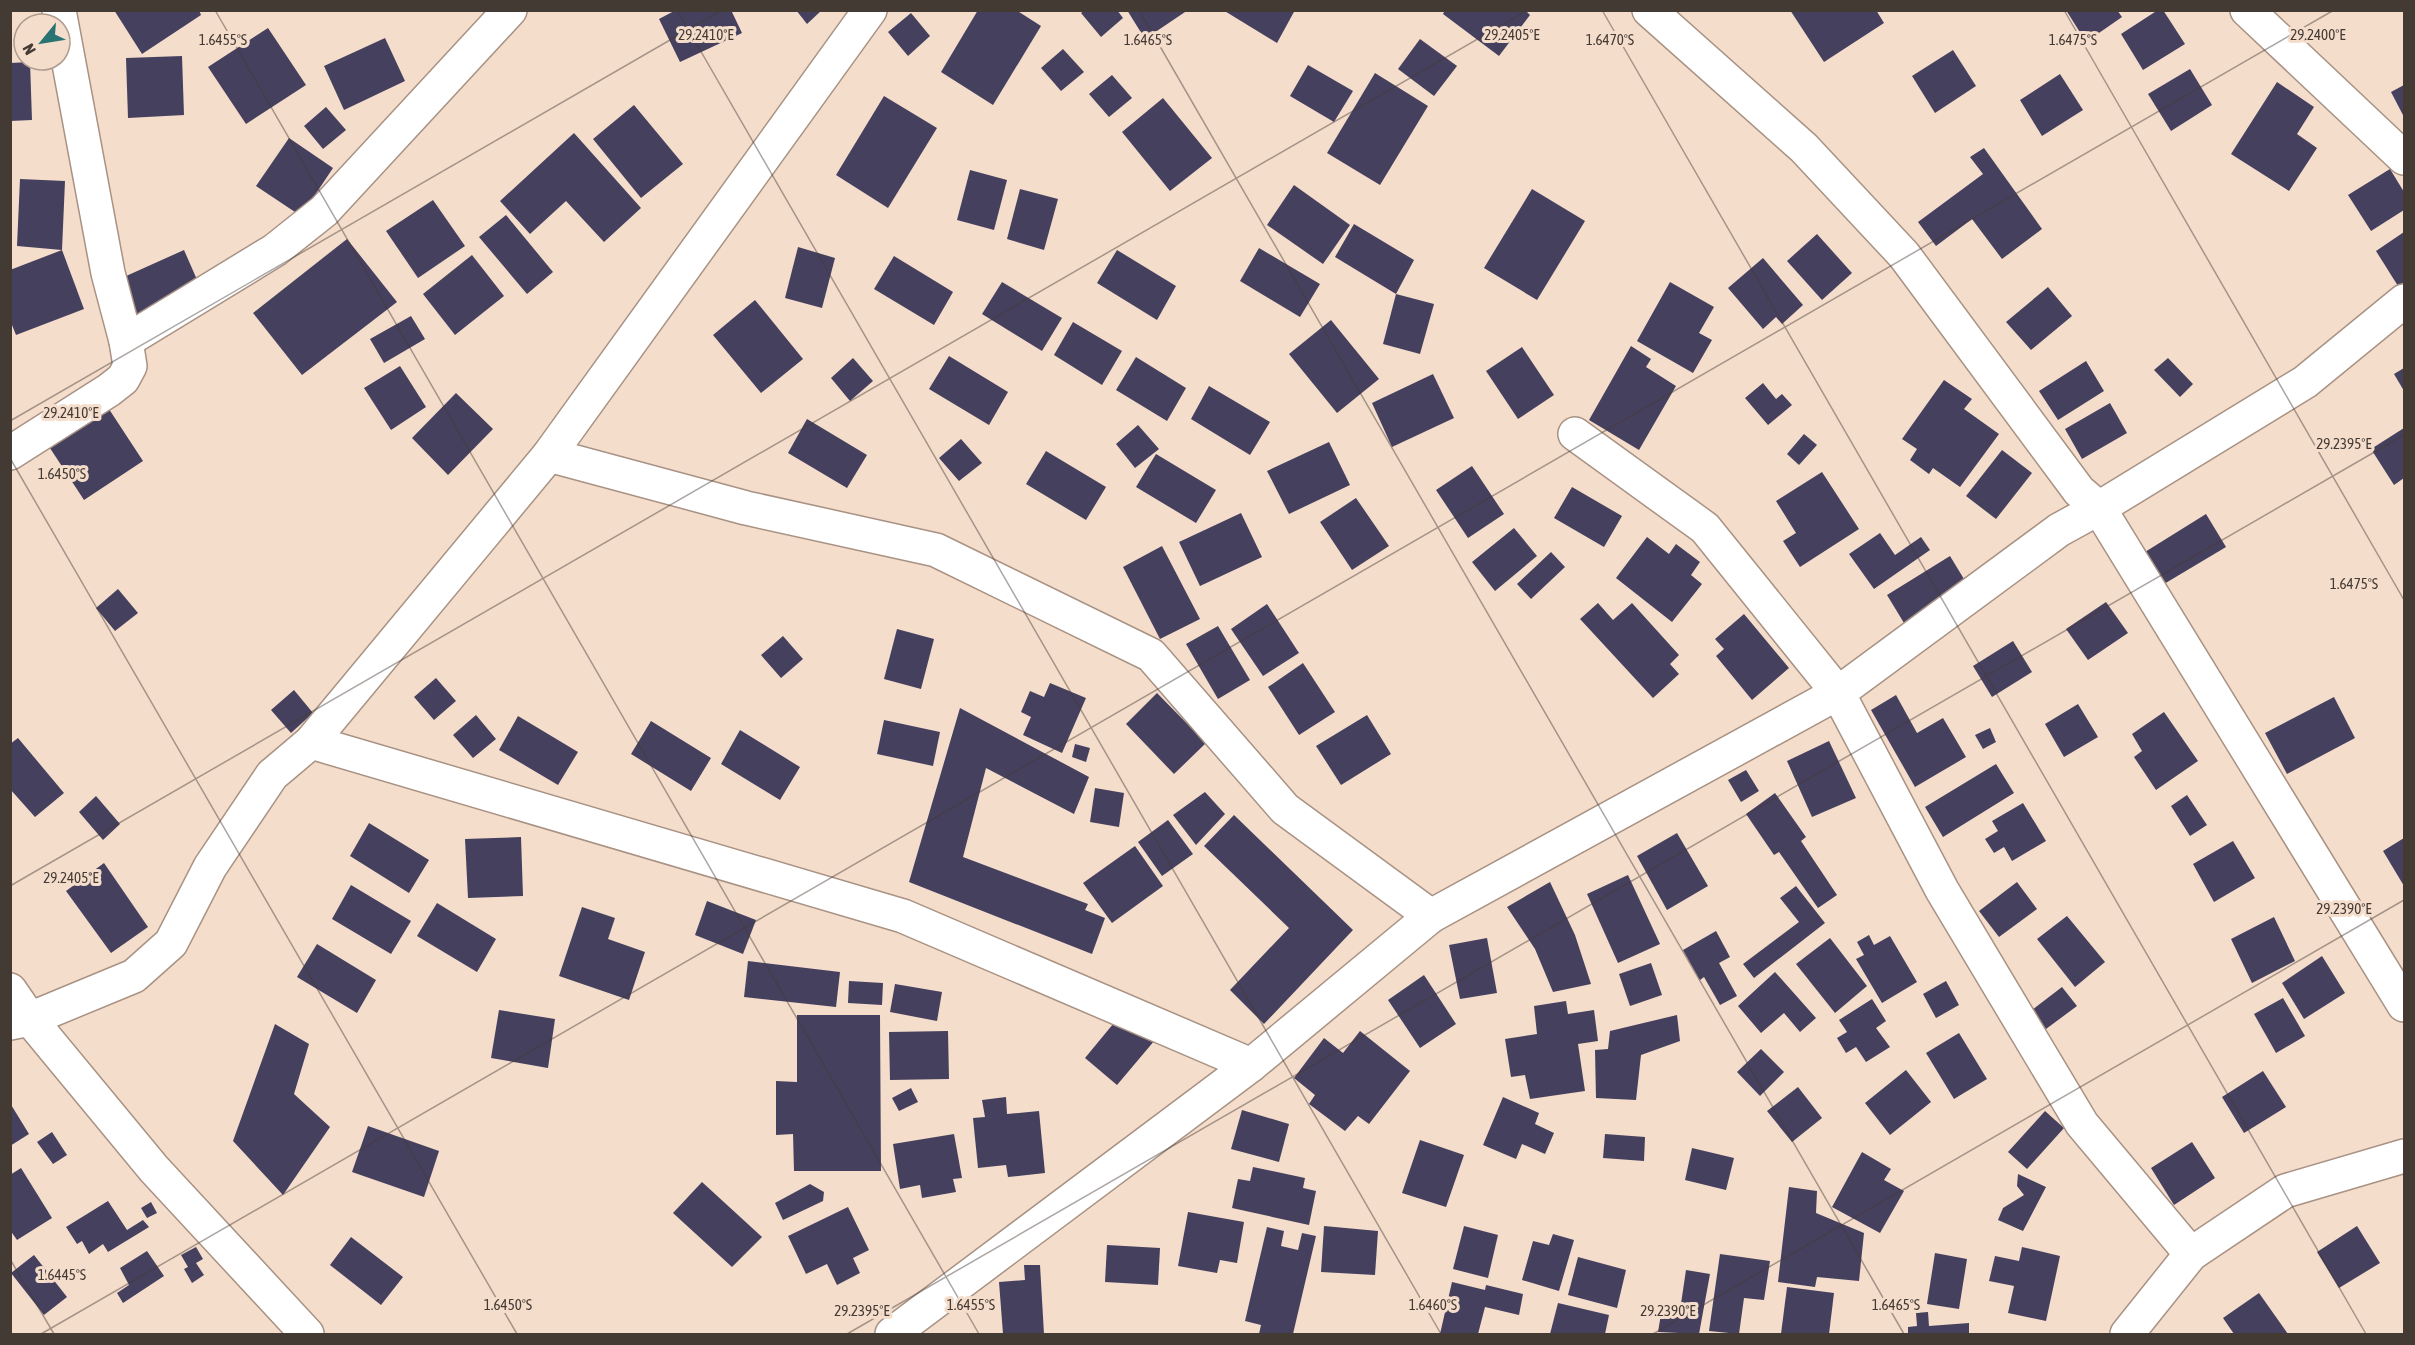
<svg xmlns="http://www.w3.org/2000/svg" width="2415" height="1345" font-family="'Asap Condensed',sans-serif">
<rect width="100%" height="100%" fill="#f5ddcc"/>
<g fill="#46405f">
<polygon points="114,10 199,10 201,15 142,54"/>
<polygon points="676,10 731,10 742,33 680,62 659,19"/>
<polygon points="796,10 822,10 807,24"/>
<polygon points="978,10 1016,10 1041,26 993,105 941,72"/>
<polygon points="1085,10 1117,10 1123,18 1101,37 1081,13"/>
<polygon points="1127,10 1188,10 1145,39"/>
<polygon points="1223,10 1295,10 1277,43"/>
<polygon points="1445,10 1525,10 1530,15 1499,56 1443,14"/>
<polygon points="1790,10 1876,10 1884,23 1824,62"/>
<polygon points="2066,10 2117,10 2122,17 2086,42"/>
<polygon points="2158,10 2163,10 2185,44 2143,70 2121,34"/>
<polygon points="911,13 930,36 908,56 888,32"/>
<polygon points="268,28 306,85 246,124 208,67"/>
<polygon points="385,38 405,81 344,110 324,66"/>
<polygon points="1420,39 1457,66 1434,96 1398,69"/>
<polygon points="1063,49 1084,72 1061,91 1041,68"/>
<polygon points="1953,50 1976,86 1935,113 1912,76"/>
<polygon points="182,56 184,115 128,118 126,58"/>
<polygon points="30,62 32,120 10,121 10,63"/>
<polygon points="1308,65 1353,91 1334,122 1290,96"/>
<polygon points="2190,69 2212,105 2171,131 2148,94"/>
<polygon points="1375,73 1428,106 1380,185 1327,153"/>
<polygon points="2060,74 2083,110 2042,136 2020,100"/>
<polygon points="1112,75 1132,98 1109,117 1089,94"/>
<polygon points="2277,82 2314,107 2297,134 2317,148 2289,191 2231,154"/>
<polygon points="2404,85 2404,117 2391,92"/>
<polygon points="884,96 937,128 888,208 836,175"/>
<polygon points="1163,98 1212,158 1170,191 1122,132"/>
<polygon points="634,105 683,164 641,198 593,139"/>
<polygon points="326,107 346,130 323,149 304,126"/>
<polygon points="574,133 641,208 604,242 566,201 530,234 500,201"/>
<polygon points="289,138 333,168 301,216 256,186"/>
<polygon points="1984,148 2042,229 2002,259 1972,219 1936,246 1918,222 1983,174 1970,157"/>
<polygon points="2390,169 2404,192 2404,210 2371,231 2348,195"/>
<polygon points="970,170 1007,180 994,230 957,220"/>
<polygon points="20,179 65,181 62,250 17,246"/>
<polygon points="1294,185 1350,225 1323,264 1267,225"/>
<polygon points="1020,189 1058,199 1044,250 1007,239"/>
<polygon points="1532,189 1585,221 1537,300 1484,268"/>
<polygon points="433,200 465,246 418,278 386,231"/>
<polygon points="506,215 553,272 527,294 479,237"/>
<polygon points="1354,224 1414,260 1396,294 1335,257"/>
<polygon points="2404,232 2404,282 2398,286 2376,251"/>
<polygon points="1817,234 1852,273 1822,300 1787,261"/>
<polygon points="347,239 397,302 302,375 253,313"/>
<polygon points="798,247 835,258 822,308 785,298"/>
<polygon points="1259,248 1320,284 1300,317 1240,281"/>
<polygon points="62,250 84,309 16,335 10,320 10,270"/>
<polygon points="184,250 202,291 133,321 115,281"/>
<polygon points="1117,250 1176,286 1157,320 1097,283"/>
<polygon points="472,255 504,296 455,335 423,294"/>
<polygon points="894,256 953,292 934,325 874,289"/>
<polygon points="1763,258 1803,305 1782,324 1776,317 1763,329 1728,288"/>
<polygon points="1002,282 1062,318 1042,351 982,314"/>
<polygon points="1670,282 1714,307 1699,333 1712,340 1693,373 1637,341"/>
<polygon points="2048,287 2072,316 2031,350 2006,322"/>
<polygon points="1396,294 1434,304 1420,354 1383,344"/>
<polygon points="755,300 803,359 761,393 713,335"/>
<polygon points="411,316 425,339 384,363 370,339"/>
<polygon points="1331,320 1379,379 1337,413 1289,354"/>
<polygon points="1073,322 1122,351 1102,385 1054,355"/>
<polygon points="1631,346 1651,359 1646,367 1676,386 1639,450 1589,420"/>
<polygon points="1522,347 1554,395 1518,419 1486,371"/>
<polygon points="949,356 1008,392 989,425 929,389"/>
<polygon points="1136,357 1186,388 1167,421 1116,390"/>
<polygon points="853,358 873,381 850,401 831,378"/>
<polygon points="2168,358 2193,384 2180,397 2154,370"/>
<polygon points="2086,361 2104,391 2058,420 2039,391"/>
<polygon points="400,366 426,407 391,430 364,388"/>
<polygon points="2404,368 2404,391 2394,374"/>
<polygon points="1433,374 1454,418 1392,447 1372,403"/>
<polygon points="1944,380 1972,399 1964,409 1999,434 1960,487 1933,468 1929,474 1910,460 1917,449 1902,439"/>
<polygon points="1763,383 1776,399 1782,394 1792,405 1768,425 1745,398"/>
<polygon points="1209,386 1270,422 1250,455 1191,419"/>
<polygon points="456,393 493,429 448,475 412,438"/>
<polygon points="105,403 143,461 84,500 46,442"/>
<polygon points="2110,403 2127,433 2082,459 2065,429"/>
<polygon points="807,419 867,455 847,488 788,453"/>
<polygon points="1138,425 1159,449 1135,468 1116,444"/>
<polygon points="2404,428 2404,478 2394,485 2371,449"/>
<polygon points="1804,434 1817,445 1799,465 1787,454"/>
<polygon points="961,439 982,463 959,481 939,458"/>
<polygon points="1329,442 1350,485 1289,514 1267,471"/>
<polygon points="2002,450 2032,473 1996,519 1966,496"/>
<polygon points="1046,451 1106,487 1086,520 1026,484"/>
<polygon points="1156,454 1216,490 1196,523 1136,487"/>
<polygon points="1472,466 1504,514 1468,538 1436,490"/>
<polygon points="1822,472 1859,529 1800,567 1783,541 1796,533 1776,501"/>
<polygon points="1572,487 1622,516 1604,547 1554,518"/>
<polygon points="1356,498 1389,546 1352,570 1320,522"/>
<polygon points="1241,513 1262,557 1200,586 1179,542"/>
<polygon points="2206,514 2226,547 2164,584 2145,552"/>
<polygon points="1514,528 1537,556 1495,591 1472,562"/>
<polygon points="1880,533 1895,555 1921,537 1930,550 1874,589 1849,554"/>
<polygon points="1647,537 1669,554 1676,544 1700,562 1691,575 1702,584 1672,622 1616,578"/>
<polygon points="1162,546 1200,619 1160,639 1123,567"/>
<polygon points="1551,552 1565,567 1531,599 1517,584"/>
<polygon points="1950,556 1967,584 1904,623 1887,595"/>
<polygon points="118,589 138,613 115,631 96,608"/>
<polygon points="2106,602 2128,633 2088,660 2066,629"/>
<polygon points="1598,603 1613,620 1632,603 1679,655 1670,664 1679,674 1653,698 1580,619"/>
<polygon points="1267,604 1299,653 1263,676 1231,629"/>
<polygon points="1744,614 1789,668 1752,700 1716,656 1724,649 1715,639"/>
<polygon points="1218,626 1250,680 1218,699 1186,644"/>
<polygon points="897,629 934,639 921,689 884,679"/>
<polygon points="783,636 803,659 781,678 761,655"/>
<polygon points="2013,641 2032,672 1992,697 1973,666"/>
<polygon points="1303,663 1335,712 1299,735 1268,687"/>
<polygon points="436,678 456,701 434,720 414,697"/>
<polygon points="1050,683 1086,698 1062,753 1023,735 1031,717 1021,712 1030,691 1044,697"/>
<polygon points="294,690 313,713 291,733 271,710"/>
<polygon points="1157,693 1206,743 1174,774 1126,724"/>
<polygon points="1896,695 1917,733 1943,718 1966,757 1915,787 1871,710"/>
<polygon points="2334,697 2355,738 2287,774 2265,733"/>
<polygon points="2078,704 2098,737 2064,757 2045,724"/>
<polygon points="960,708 1089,777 1074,814 986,768 963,857 1088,904 1085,910 1105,918 1092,954 909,882"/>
<polygon points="2164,712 2198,761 2156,790 2134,757 2142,751 2132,734"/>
<polygon points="476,715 496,739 473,758 453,735"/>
<polygon points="1367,715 1391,754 1341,785 1316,746"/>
<polygon points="518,716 578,752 558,785 499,750"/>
<polygon points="884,720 940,732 933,766 877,754"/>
<polygon points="651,721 711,758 691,791 631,754"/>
<polygon points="1990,728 1996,742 1983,749 1975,735"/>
<polygon points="740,730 800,767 780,800 721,764"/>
<polygon points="18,738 64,793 35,817 10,789 10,744"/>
<polygon points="1829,741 1856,798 1812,817 1787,761"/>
<polygon points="1075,744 1090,748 1086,762 1072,757"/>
<polygon points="1996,764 2014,793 1943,837 1925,807"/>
<polygon points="1746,770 1759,791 1741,802 1728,780"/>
<polygon points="1095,788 1124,793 1119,827 1090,822"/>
<polygon points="1205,792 1225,814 1196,845 1173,815"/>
<polygon points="1775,793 1806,837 1801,841 1837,895 1818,908 1779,852 1774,855 1746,814"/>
<polygon points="2187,795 2207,825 2190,836 2171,806"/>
<polygon points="96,796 120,824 103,840 79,812"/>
<polygon points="2023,803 2046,841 2012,861 2004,847 1994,853 1985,839 1998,831 1992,821"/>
<polygon points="1234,815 1353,930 1264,1024 1230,990 1289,928 1204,846"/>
<polygon points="1168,820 1193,854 1162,876 1138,842"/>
<polygon points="369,823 429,860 409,893 350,856"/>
<polygon points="1677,833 1708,886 1667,910 1637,856"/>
<polygon points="521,837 523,896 468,898 465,839"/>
<polygon points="2404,838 2404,886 2383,851"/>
<polygon points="2233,841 2255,878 2214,902 2193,864"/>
<polygon points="1135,846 1163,886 1112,923 1083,883"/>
<polygon points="104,863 148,927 111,953 66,891"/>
<polygon points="1628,875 1660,944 1618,963 1587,894"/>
<polygon points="1550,882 1575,935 1591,984 1553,992 1535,949 1507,907"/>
<polygon points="2017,882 2037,909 1999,937 1979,911"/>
<polygon points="351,885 411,921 391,954 332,919"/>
<polygon points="1796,886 1825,923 1754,978 1743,964 1799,922 1780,898"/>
<polygon points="707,901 756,920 743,954 695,935"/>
<polygon points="437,903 496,939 477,972 417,936"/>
<polygon points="582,907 615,918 608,939 645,952 629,1000 559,976"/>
<polygon points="2067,916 2105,962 2075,987 2037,939"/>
<polygon points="2274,917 2295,961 2252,983 2231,939"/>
<polygon points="1716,931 1730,957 1719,963 1737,996 1720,1005 1704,977 1700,980 1683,950"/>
<polygon points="1869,935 1874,945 1890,936 1917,982 1882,1003 1856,959 1864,955 1857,942"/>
<polygon points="1487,938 1497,993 1460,999 1449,945"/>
<polygon points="1830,938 1867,986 1835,1013 1796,964"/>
<polygon points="317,944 376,980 357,1013 297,977"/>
<polygon points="2322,956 2345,993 2304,1019 2282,983"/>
<polygon points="748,961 840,972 836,1007 744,997"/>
<polygon points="1651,963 1662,995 1630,1006 1619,974"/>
<polygon points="1775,972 1816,1018 1800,1032 1784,1013 1761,1033 1738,1006"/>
<polygon points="1424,975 1456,1024 1420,1048 1388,1000"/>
<polygon points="849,981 883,983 882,1005 848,1003"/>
<polygon points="1946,981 1959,1005 1936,1018 1923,994"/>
<polygon points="895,984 942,992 937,1021 890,1012"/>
<polygon points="2062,987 2077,1006 2046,1029 2032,1010"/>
<polygon points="2283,998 2305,1036 2276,1053 2254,1014"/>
<polygon points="1872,999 1886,1021 1876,1028 1890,1047 1866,1062 1856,1047 1846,1053 1837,1038 1847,1032 1839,1020"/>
<polygon points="1566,1001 1568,1014 1594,1010 1598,1041 1578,1044 1585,1091 1530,1099 1525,1075 1511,1077 1505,1039 1537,1034 1534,1006"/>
<polygon points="499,1010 555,1019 548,1068 491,1058"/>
<polygon points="1123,1012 1155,1040 1117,1085 1085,1058"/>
<polygon points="797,1015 880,1015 881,1171 794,1171 793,1134 776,1135 776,1081 797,1082"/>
<polygon points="1677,1015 1680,1041 1641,1055 1636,1100 1596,1098 1595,1050 1608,1049 1610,1031"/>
<polygon points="275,1024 309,1044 294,1094 330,1127 283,1195 233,1141"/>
<polygon points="948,1031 949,1079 890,1080 889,1032"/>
<polygon points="1360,1031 1410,1071 1369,1124 1358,1116 1345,1131 1309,1104 1315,1095 1294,1078 1324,1038 1343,1053"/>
<polygon points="1959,1033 1987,1079 1954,1099 1926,1053"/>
<polygon points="1761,1049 1784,1072 1760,1096 1737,1072"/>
<polygon points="1906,1070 1931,1102 1890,1135 1865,1103"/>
<polygon points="2263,1071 2286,1107 2244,1133 2222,1097"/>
<polygon points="1798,1087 1822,1118 1792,1142 1767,1111"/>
<polygon points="911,1088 918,1102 899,1111 892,1098"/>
<polygon points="1006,1097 1007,1114 1039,1111 1045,1173 1008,1177 1006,1165 978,1168 973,1118 985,1117 982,1100"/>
<polygon points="1503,1097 1539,1113 1535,1124 1554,1133 1545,1154 1522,1144 1516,1159 1483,1145"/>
<polygon points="10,1103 29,1134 10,1146"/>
<polygon points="1242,1110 1289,1124 1279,1162 1231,1149"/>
<polygon points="2045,1111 2064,1128 2027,1169 2008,1152"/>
<polygon points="368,1126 439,1151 424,1197 352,1172"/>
<polygon points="52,1132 67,1155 53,1164 37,1142"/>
<polygon points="954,1134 962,1178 953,1179 956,1192 922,1198 920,1185 900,1189 893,1144"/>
<polygon points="1605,1134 1645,1137 1644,1161 1603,1158"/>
<polygon points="1420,1140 1464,1155 1446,1207 1402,1193"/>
<polygon points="2192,1142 2215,1178 2174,1205 2151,1168"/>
<polygon points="1692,1148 1734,1158 1726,1190 1685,1180"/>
<polygon points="1862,1152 1891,1169 1884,1180 1904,1191 1880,1233 1832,1207"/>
<polygon points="1253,1167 1305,1178 1303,1188 1316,1191 1309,1225 1232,1208 1238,1179 1250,1181"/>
<polygon points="21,1168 52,1218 17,1240 10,1230 10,1175"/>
<polygon points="2018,1174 2046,1187 2023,1231 1998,1220 2003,1208 2024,1195 2017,1186"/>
<polygon points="702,1182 762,1237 732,1267 673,1213"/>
<polygon points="810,1184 824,1192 823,1201 783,1220 775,1203"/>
<polygon points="1789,1187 1817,1191 1816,1213 1864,1233 1859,1281 1817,1277 1815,1287 1778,1282"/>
<polygon points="108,1201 127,1230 143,1220 149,1227 108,1252 103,1244 89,1254 82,1241 77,1244 66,1227"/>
<polygon points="151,1202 157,1213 147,1218 141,1208"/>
<polygon points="848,1207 869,1250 853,1258 860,1273 837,1285 827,1264 806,1274 788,1236"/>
<polygon points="1188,1212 1244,1222 1237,1263 1220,1260 1217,1273 1178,1266"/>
<polygon points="1324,1226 1378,1231 1375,1275 1321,1272"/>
<polygon points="1464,1226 1498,1235 1488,1278 1453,1269"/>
<polygon points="2357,1226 2380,1263 2339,1288 2317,1252"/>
<polygon points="1267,1227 1284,1231 1281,1246 1298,1250 1302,1233 1316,1236 1293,1334 1259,1334 1261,1325 1245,1321"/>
<polygon points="1553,1234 1574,1240 1559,1291 1522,1280 1533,1241 1549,1245"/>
<polygon points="351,1237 403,1277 381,1305 330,1265"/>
<polygon points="1107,1245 1160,1248 1158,1285 1105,1282"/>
<polygon points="196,1247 203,1259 196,1263 204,1275 192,1283 184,1269 188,1267 181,1255"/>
<polygon points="2022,1247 2060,1256 2046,1321 2008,1313 2014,1286 1989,1281 1995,1256 2019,1261"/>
<polygon points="147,1251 164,1276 123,1303 117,1293 129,1285 120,1268"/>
<polygon points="1935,1253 1967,1259 1959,1309 1927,1304"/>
<polygon points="1720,1254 1770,1261 1764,1300 1744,1298 1739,1334 1709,1331"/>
<polygon points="34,1255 67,1297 44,1315 11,1273"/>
<polygon points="1578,1257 1626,1270 1617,1308 1568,1295"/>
<polygon points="1024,1265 1040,1265 1044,1334 1003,1334 999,1282 1025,1280"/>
<polygon points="1686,1270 1710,1274 1699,1334 1658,1332 1661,1314 1679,1317"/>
<polygon points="1452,1282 1485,1290 1486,1285 1523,1294 1519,1315 1485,1307 1478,1334 1440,1334"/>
<polygon points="1787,1287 1834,1293 1829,1334 1781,1334"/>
<polygon points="2259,1293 2288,1334 2234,1334 2223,1318"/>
<polygon points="1558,1303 1609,1315 1605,1334 1550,1334"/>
<polygon points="1928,1312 1929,1326 1969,1323 1969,1334 1908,1334 1908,1327 1917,1326 1916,1313"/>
</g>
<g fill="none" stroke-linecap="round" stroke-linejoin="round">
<g stroke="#a89283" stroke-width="36">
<g id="minor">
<polyline points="1649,10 1804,148 1904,255 2079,491 2099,508 2404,1005"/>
<polyline points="2247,10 2404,158"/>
<polyline points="126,341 275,250 324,211 510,10"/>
<polyline points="1575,434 1705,528 1838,693 1942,890 2082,1124 2191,1254"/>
<polyline points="10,453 109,390 123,379 130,366 126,341 108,273 59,10"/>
<polyline points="549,455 746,508 936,550 1151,655 1285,809 1431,916"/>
<polyline points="311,742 903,916 1251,1065"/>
<polyline points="10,1023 30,1019 134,976 171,943 210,867 272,775 311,742 549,455 870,10"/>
<polyline points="892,1334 1251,1065 1431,916 1838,693 2059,530 2099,508 2305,382 2404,301"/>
<polyline points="2127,1334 2191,1254 2285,1191 2404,1156"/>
</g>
</g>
<g stroke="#a89283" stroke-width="36">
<polyline id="secondary" points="10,990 30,1019 154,1169 307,1334"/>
</g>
<use href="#minor" stroke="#fff" stroke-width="33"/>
<use href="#secondary" stroke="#fff" stroke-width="33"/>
</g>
<path fill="none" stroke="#443a34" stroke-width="1.5" stroke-opacity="0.45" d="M215 10 979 1334M677 10 1441 1334M1139 10 1904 1334M1602 10 2366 1334M2064 10 2404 600M10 421 722 10M10 458 517 1334M10 886 1528 10M10 1259 54 1334M41 1334 2334 10M847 1334 2404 435M1653 1334 2404 900"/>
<g font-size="15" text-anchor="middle" fill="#443a34" stroke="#f5ddcc" stroke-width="6" stroke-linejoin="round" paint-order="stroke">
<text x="1512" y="40">29.2405°E</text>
<text x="2318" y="40">29.2400°E</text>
<text x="706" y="40">29.2410°E</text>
<text x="223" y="45">1.6455°S</text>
<text x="1148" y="45">1.6465°S</text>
<text x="1610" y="45">1.6470°S</text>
<text x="2073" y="45">1.6475°S</text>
<text x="71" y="418">29.2410°E</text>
<text x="2344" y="449">29.2395°E</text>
<text x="62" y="479">1.6450°S</text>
<text x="2354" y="589">1.6475°S</text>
<text x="71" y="883">29.2405°E</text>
<text x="2344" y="914">29.2390°E</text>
<text x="62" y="1280">1.6445°S</text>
<text x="508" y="1310">1.6450°S</text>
<text x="971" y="1310">1.6455°S</text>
<text x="1433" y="1310">1.6460°S</text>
<text x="1896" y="1310">1.6465°S</text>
<text x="862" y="1316">29.2395°E</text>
<text x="1668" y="1316">29.2390°E</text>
</g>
<rect width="2415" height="1345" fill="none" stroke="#443a34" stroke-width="24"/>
<g transform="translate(42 42) rotate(240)"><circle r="28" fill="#f5ddcc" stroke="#ae9c8f" stroke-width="1.5"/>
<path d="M0-4.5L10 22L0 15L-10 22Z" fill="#297473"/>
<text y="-9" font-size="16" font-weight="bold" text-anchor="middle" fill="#443a34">N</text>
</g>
</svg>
